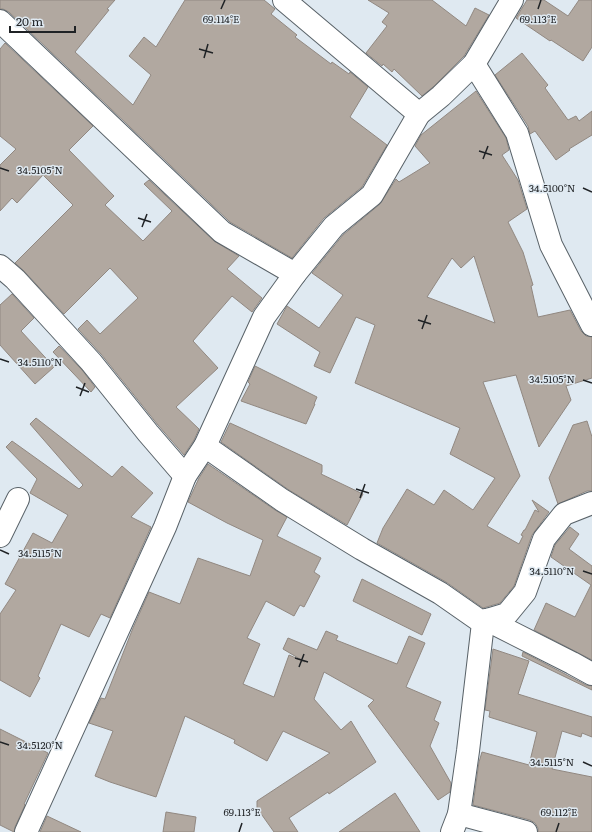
<svg xmlns="http://www.w3.org/2000/svg" width="592" height="832" font-family="Literata,serif">
<rect width="100%" height="100%" fill="#dfe9f1"/>
<g fill="#b1a8a0" stroke="#918881" fill-rule="evenodd">
<polygon points="0,0 115,0 107,9 109,10 75,52 133,105 151,75 129,56 144,37 156,47 185,0 264,0 275,9 271,14 297,35 295,37 331,64 332,62 349,74 350,72 368,87 350,117 387,145 362,187 324,218 292,258 230,222 9,12 3,9 0,9"/>
<polygon points="368,0 432,0 466,26 475,8 489,15 464,56 433,87 422,96 394,69 392,72 383,64 382,66 366,53 387,26 382,22 389,13"/>
<polygon points="527,0 544,0 568,16 579,0 592,0 592,47 583,61 551,40 550,41 516,18"/>
<polygon points="5,43 93,126 69,150 114,196 105,205 143,241 172,211 144,184 149,180 214,241 239,256 227,269 262,298 252,312 232,296 193,341 218,368 176,407 199,429 194,440 184,455 158,425 101,354 78,329 87,320 100,334 138,298 110,268 64,314 24,271 15,263 73,205 43,175 17,203 12,198 0,211 0,165 16,149 0,136 0,49"/>
<polygon points="522,53 548,85 545,88 568,120 576,116 579,121 592,111 592,135 569,149 570,150 556,160 535,131 530,134 528,126 495,75"/>
<path d="M476 91 506 138 509 150 502 155 518 180 527 209 508 222 523 252 533 285 531 286 538 317 570 310 581 331 586 336 592 337V378L566 386 571 400 539 447 516 375 483 382 520 476 487 526 519 544 523 536 521 535 524 530H525L535 510 539 512 532 500 549 512 532 535 514 586 500 603 483 608 446 582 377 543 383 528 407 489 434 505 444 490 473 510 495 478 450 454 460 428 355 383 375 325 356 317 330 373 314 366 320 352 277 324 287 306 319 328 343 295 312 273 343 235 380 204 396 179 399 182 430 163 415 146 421 135ZM474 256 495 323 427 297 452 258 461 268Z"/>
<polygon points="12,294 34,318 21,331 54,367 35,384 0,345 0,305"/>
<polygon points="59,346 82,370 95,387 91,392 53,352"/>
<polygon points="255,366 317,397 314,404 315,404 306,424 241,401 250,384 248,382"/>
<polygon points="36,418 112,477 122,466 153,493 131,517 151,527 110,618 101,614 89,637 61,624 38,676 40,678 30,697 0,680 0,614 16,590 5,584 33,533 52,543 68,515 30,493 37,479 6,447 12,441 79,489 83,485 30,424"/>
<polygon points="587,421 592,437 592,491 587,491 558,504 549,478 573,425"/>
<polygon points="230,423 322,465 322,472 321,474 363,494 347,525 289,490 221,442"/>
<polygon points="208,464 275,510 287,517 277,536 321,558 314,572 320,576 304,607 300,605 294,616 266,601 247,638 260,644 243,684 274,697 289,655 305,662 283,649 288,638 317,650 326,631 338,636 336,640 397,664 409,636 425,643 406,687 441,702 434,720 439,723 430,746 451,783 450,792 438,800 368,706 374,700 324,672 314,699 341,730 351,721 376,762 329,794 328,792 289,818 298,832 274,832 257,808 257,801 330,753 283,731 267,761 234,743 235,740 185,716 156,797 110,782 95,776 113,731 89,723 101,698 105,699 133,628 149,592 180,604 198,558 250,576 263,540 227,523 188,502 199,478"/>
<polygon points="570,527 579,534 569,549 592,566 592,660 534,630 546,603 575,617 591,585 551,557 555,545"/>
<polygon points="362,579 431,614 422,635 353,601"/>
<polygon points="493,649 529,661 518,694 592,717 592,737 582,733 581,737 562,731 552,769 592,777 592,832 538,832 538,828 535,823 530,820 473,805 479,762 482,752 529,765 537,732 489,717 490,711 485,710"/>
<polygon points="523,652 586,685 592,686 592,690 522,656"/>
<polygon points="0,729 48,753 24,804 25,805 15,827 14,832 0,825"/>
<polygon points="395,793 420,832 339,832"/>
<polygon points="166,812 196,817 194,832 163,832"/>
<polygon points="47,816 81,832 40,832"/>
</g>
<g fill="none" stroke-linecap="round" stroke-linejoin="round">
<g stroke="#596268" stroke-width="24">
<g id="minor">
<polyline points="284,0 419,114 441,96 474,64 512,0"/>
<polyline points="0,21 222,232 295,274"/>
<polyline points="474,64 517,133 551,245 592,325"/>
<polyline points="0,266 15,279 91,362 148,433 185,476"/>
<polyline points="205,446 282,500 362,549 440,593 483,623 468,751 459,814 452,832"/>
<polyline points="0,536 18,499"/>
<polyline points="487,620 507,614 525,592 544,539 564,514 592,503"/>
<polyline points="483,623 487,620 572,663 592,674"/>
<polyline points="459,814 526,832"/>
<polyline points="26,832 165,527 185,476 205,446 264,317 295,274 334,226 372,195 419,114"/>
</g>
</g>
<use href="#minor" stroke="#fff" stroke-width="22"/>
</g>
<path fill="none" stroke="#1f2225" stroke-width="1.5" d="M221 9 225 0M538 9 541 0M199 49 213 53M204 58 208 44M479 151 492 155M483 159 488 146M0 168 9 171M583 188 592 192M138 218 151 222M142 227 147 214M418 320 431 324M422 329 427 315M0 359 9 362M583 380 592 383M76 387 89 392M80 396 85 383M356 489 369 493M360 498 365 484M0 550 9 554M583 571 592 574M295 658 308 662M299 667 304 654M0 742 9 745M583 762 592 766M239 832 242 823M556 832 559 823"/>
<g font-size="10" text-anchor="middle" fill="#1f2225" stroke="#dfe9f1" stroke-width="3" stroke-linejoin="round" paint-order="stroke">
<text x="538" y="23">69.113°E</text>
<text x="221" y="23">69.114°E</text>
<text x="40" y="174">34.5105°N</text>
<text x="552" y="192">34.5100°N</text>
<text x="40" y="366">34.5110°N</text>
<text x="552" y="383">34.5105°N</text>
<text x="40" y="557">34.5115°N</text>
<text x="552" y="575">34.5110°N</text>
<text x="40" y="749">34.5120°N</text>
<text x="552" y="766">34.5115°N</text>
<text x="242" y="816">69.113°E</text>
<text x="559" y="816">69.112°E</text>
</g>
<path d="M10 26v6h65v-6" fill="none" stroke="#1f2225" stroke-width="2"/>
<text x="16" y="26" font-size="12" fill="#1f2225" stroke="#dfe9f1" stroke-width="3" paint-order="stroke">20 m</text>
</svg>
